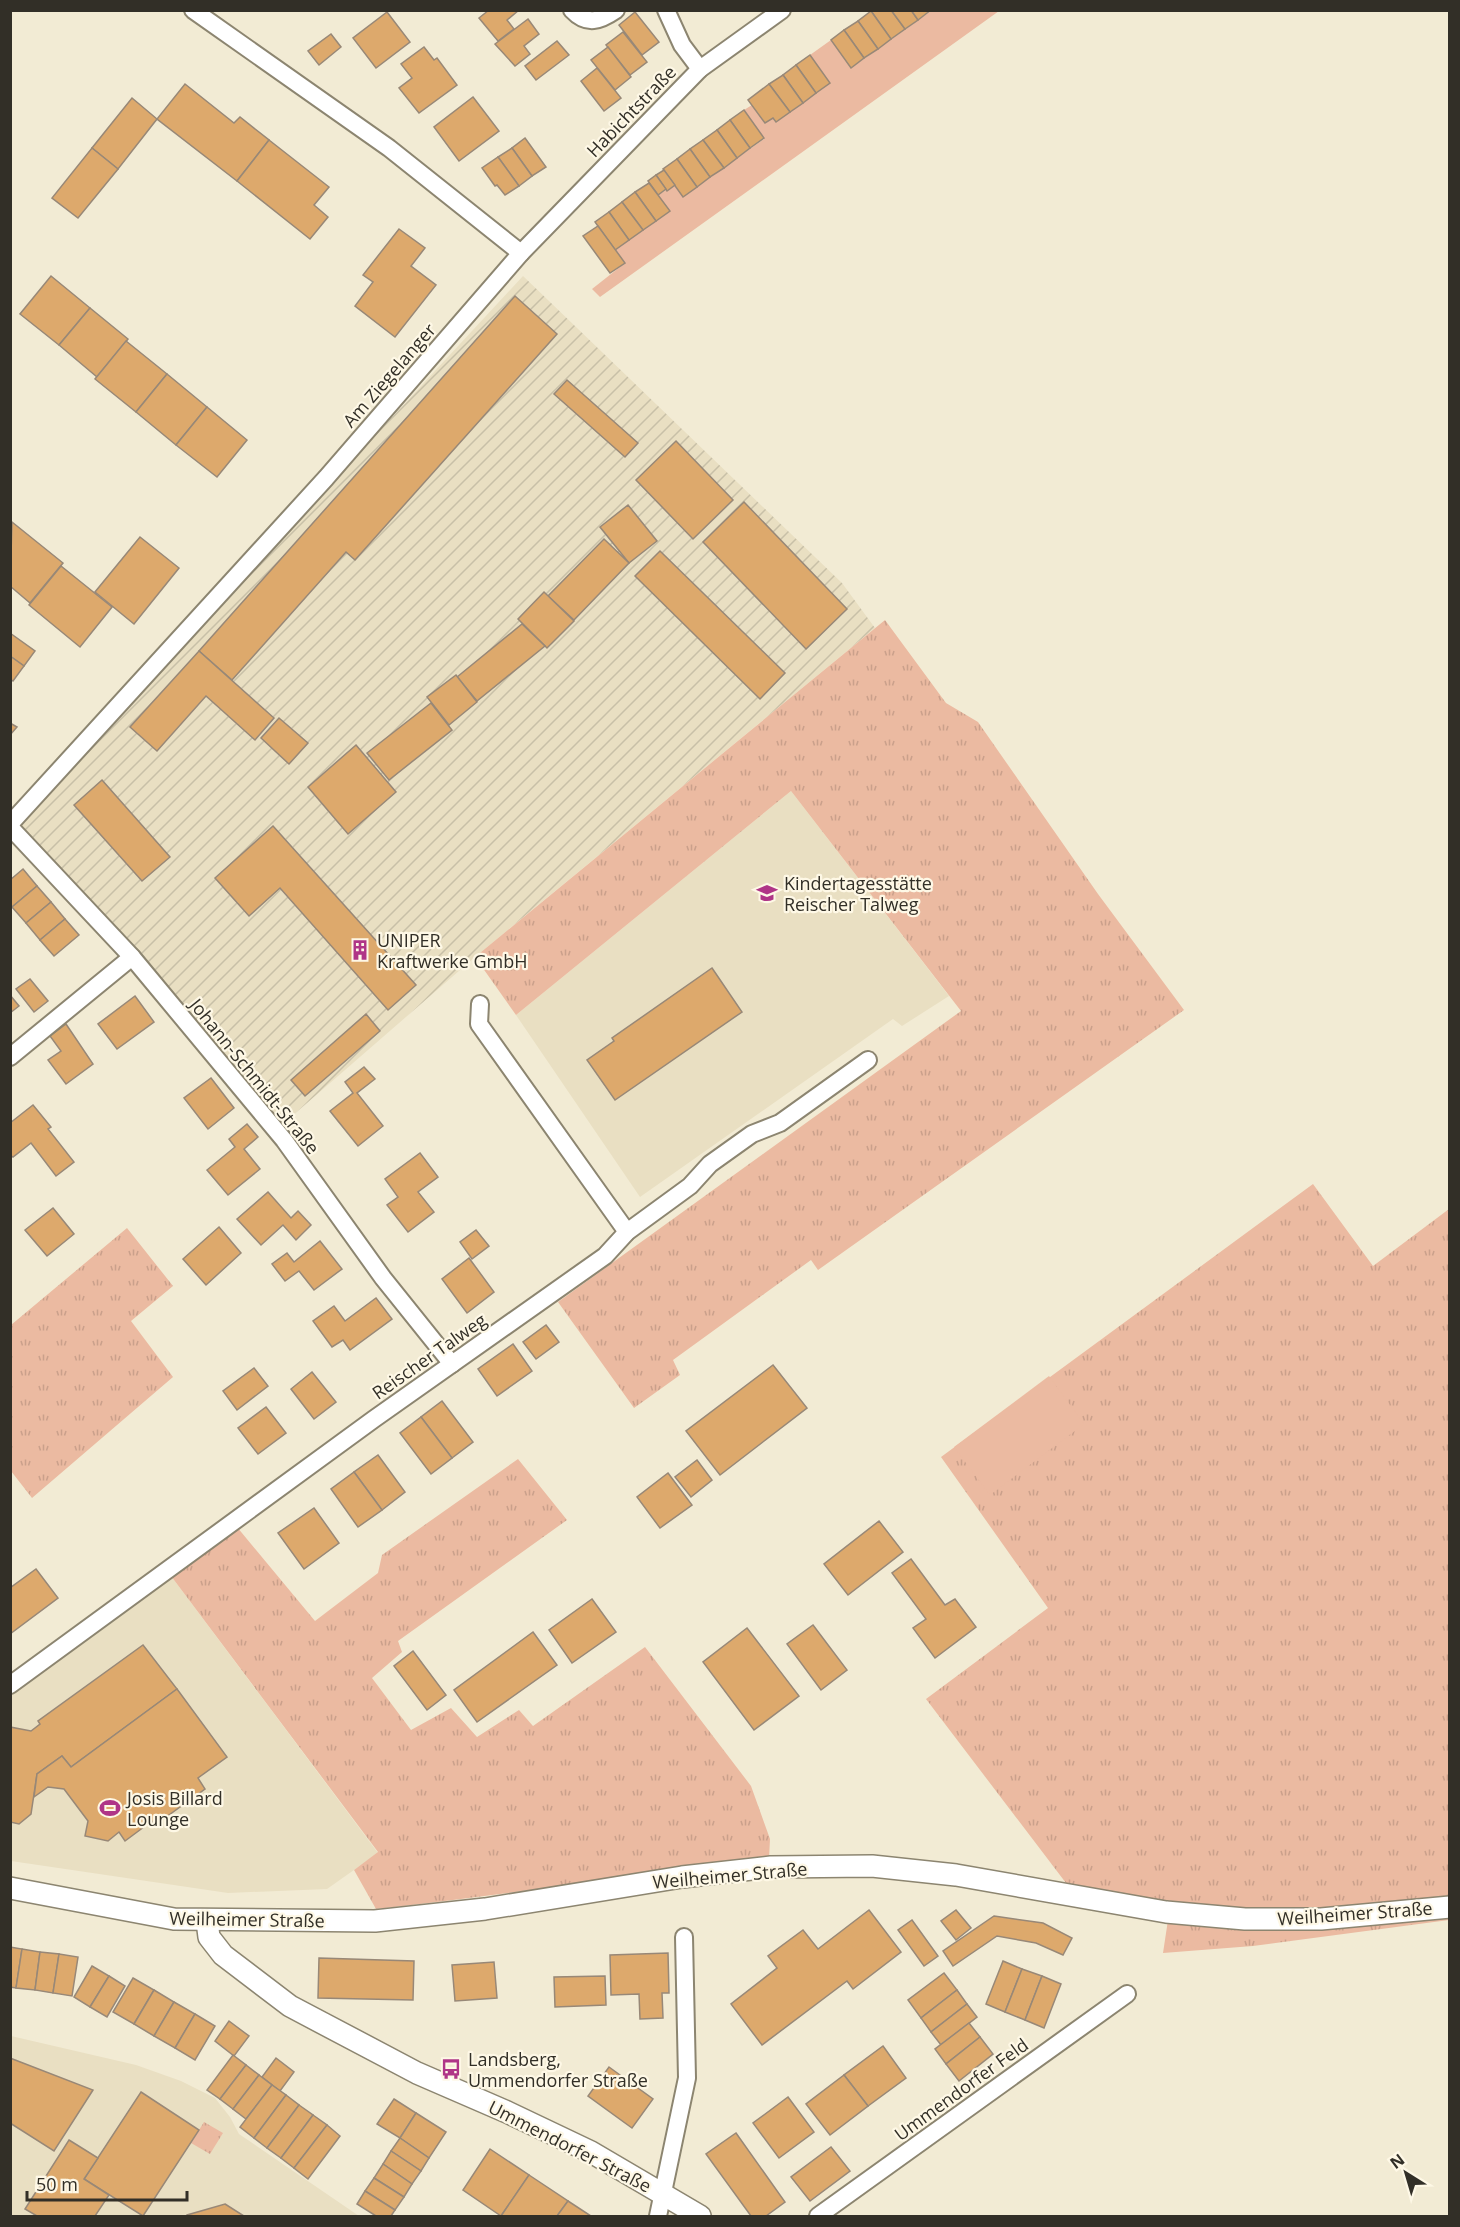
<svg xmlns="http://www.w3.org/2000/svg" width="1460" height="2227" font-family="'Open Sans',sans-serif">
<defs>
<pattern id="industrial-furrows" width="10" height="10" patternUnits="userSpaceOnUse" patternTransform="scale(1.5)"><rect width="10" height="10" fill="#e9dfc2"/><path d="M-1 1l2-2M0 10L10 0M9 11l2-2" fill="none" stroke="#c8c0a7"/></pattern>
<pattern id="grass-tufts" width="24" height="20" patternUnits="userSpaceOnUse" patternTransform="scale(1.5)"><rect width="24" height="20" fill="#ebbaa1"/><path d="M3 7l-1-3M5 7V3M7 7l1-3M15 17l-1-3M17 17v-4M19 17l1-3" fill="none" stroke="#caa08b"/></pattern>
</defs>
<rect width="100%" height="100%" fill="#f2ebd4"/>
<g fill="#e9dfc2">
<polygon points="791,791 949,996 902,1026 893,1019 640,1197 516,1015"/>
<polygon points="171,1576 378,1853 327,1889 228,1893 11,1861 10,1694"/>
<polygon points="11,2036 136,2065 181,2081 215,2098 230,2117 239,2134 359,2216 11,2216"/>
</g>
<polygon fill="url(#industrial-furrows)" points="523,276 842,583 875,628 475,957 284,1123 135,954 13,826"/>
<g fill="url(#grass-tufts)">
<polygon points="885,620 946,703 978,722 1098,894 1184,1010 818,1270 811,1260 673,1360 680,1375 634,1408 558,1302 961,1011 791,791 516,1015 475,957"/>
<polygon points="1313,1184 1373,1266 1449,1209 1449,1898 1321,1914 1162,1904 1069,1887 926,1699 1048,1608 941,1457"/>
<polygon points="127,1228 173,1286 131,1321 173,1377 32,1498 11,1471 11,1325"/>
<path d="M518 1459 567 1520 398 1641 402 1652 372 1678 411 1730 451 1708 477 1737 519 1710 533 1726 645 1647 751 1786 770 1839 769 1859C638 1874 507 1895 376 1909L354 1870 378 1852 171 1576 237 1527 315 1621 378 1573 382 1555Z"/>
<polygon points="1449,1912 1449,1920 1253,1946 1163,1953 1168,1920"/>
<polygon points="204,2122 223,2133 210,2154 191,2143"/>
</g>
<g fill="#ebbaa1">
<polygon points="931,11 999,11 600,297 592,289 625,263 615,250 669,211 658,195 675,185 683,196 764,139 744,110 752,105 765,123 773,118 776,122 830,83 810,55 831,40 851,68"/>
<polygon points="1049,1376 1084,1424 990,1495 954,1447"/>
</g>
<g fill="#dda96c" stroke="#988877" stroke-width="1.5">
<polygon points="489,10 519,10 507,20 514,29 498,41 479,18"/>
<polygon points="891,10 905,29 891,39 871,11"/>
<polygon points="891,10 911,10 918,20 905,29"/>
<polygon points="911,10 931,10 918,20"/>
<polygon points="871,11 891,39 878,49 858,21"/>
<polygon points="387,12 410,42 376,68 353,38"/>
<polygon points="635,12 659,42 642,55 619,25"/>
<polygon points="528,19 539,34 524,46 530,54 515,66 495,44"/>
<polygon points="858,21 878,49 864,58 844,30"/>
<polygon points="844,30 864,58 851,68 831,40"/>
<polygon points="623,32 647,62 630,75 606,45"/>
<polygon points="331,34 341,47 319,65 308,51"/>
<polygon points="557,41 569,55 536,80 525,66"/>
<polygon points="424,47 434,60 437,58 457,85 419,113 399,88 412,78 401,64"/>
<polygon points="608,47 631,77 615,90 591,60"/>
<polygon points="810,55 830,83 816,93 796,65"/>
<polygon points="796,65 816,93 803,103 783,75"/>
<polygon points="597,68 621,98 604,111 581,81"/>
<polygon points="783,75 803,103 790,112 769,84"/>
<polygon points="185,84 234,123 240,117 269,140 237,181 157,119"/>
<polygon points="769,84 790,112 776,122 773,118 765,123 748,100"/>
<polygon points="473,97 499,131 459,161 434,127"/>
<polygon points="132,98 157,119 118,169 92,148"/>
<polygon points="744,110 764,138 750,148 730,120"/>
<polygon points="730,120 750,148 737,158 717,130"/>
<polygon points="717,130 737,158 724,168 703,140"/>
<polygon points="525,138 546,167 532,176 512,148"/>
<polygon points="269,140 329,187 314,205 328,217 310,239 237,181"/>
<polygon points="703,140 724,168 710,177 690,149"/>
<polygon points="92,148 118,169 78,218 52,198"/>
<polygon points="512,148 532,176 519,186 498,157"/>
<polygon points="690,149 710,177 697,187 677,159"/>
<polygon points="498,157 519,186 505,195 497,185 495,186 482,168"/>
<polygon points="677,159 697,187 683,197 663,169"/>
<polygon points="664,170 675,185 667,191 656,175"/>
<polygon points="656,175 666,189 658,195 648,181"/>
<polygon points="649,183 670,211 656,221 635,192"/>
<polygon points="635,192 656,221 643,230 622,202"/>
<polygon points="622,202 643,230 629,240 609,212"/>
<polygon points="609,212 629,240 615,250 595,222"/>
<polygon points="598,226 625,263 610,273 583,236"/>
<polygon points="399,229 425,248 411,266 436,285 395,337 355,306 373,282 363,275"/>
<polygon points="51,276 90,308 59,345 20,314"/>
<polygon points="515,296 557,334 355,560 346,552 232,680 199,651"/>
<polygon points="90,308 128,339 97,377 59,345"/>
<polygon points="126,341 167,374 136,412 95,379"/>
<polygon points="167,374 207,407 176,445 136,412"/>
<polygon points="567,380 638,443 625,457 554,394"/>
<polygon points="207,407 247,440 217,477 176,445"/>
<polygon points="676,441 733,500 693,539 636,480"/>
<polygon points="744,502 847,609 806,649 703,542"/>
<polygon points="628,505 657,541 629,563 600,527"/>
<polygon points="12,522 63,563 30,603 10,586"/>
<polygon points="140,537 179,568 134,624 95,592"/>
<polygon points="604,539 629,563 574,620 548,596"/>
<polygon points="660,551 785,673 760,699 635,576"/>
<polygon points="61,566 112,607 80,647 29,605"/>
<polygon points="544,592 574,621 547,648 518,619"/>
<polygon points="522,624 545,646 477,701 457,677"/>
<polygon points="10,633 35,651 24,666 10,656"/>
<polygon points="199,651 274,718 255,740 206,696 157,751 130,727"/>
<polygon points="10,656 24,666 13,681 10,679"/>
<polygon points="456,675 477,702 449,725 427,697"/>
<polygon points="431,703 452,730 389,780 367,753"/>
<polygon points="279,718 308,743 289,764 261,738"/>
<polygon points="10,723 17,727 10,735"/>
<polygon points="356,745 396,792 348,834 308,787"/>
<polygon points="102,780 170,857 142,881 74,805"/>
<polygon points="273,826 416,985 388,1010 280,888 249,916 215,878"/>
<polygon points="23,869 37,886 12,907 10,905 10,880"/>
<polygon points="37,886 51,902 26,923 12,907"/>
<polygon points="51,902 65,919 40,940 26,923"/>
<polygon points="65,919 79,935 54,956 40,940"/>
<polygon points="712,968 742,1012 615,1100 587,1060 614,1041 612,1038"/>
<polygon points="30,979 48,1001 34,1012 16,989"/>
<polygon points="10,995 19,1006 10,1013"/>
<polygon points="135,996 154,1022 117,1049 98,1024"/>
<polygon points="366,1014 380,1031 305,1096 291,1080"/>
<polygon points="66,1024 93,1064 66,1084 48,1060 61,1051 50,1036"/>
<polygon points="364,1067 375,1079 357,1093 383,1126 358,1146 330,1111 353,1093 345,1082"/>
<polygon points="211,1078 234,1108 208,1129 184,1098"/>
<polygon points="33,1105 51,1127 48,1129 74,1162 56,1176 31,1143 13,1157 10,1155 10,1123"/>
<polygon points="247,1124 258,1137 244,1149 260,1169 228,1195 207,1170 235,1147 229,1139"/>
<polygon points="420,1153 438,1177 418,1192 434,1212 408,1232 387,1205 398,1197 385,1179"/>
<polygon points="268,1192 291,1218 298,1211 311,1225 296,1240 283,1225 261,1245 237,1219"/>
<polygon points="53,1208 74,1234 47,1256 25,1230"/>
<polygon points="219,1227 241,1253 206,1285 183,1259"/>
<polygon points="476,1230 489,1246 472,1259 460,1242"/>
<polygon points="320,1241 342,1269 314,1290 299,1271 285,1281 272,1264 287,1253 294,1262"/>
<polygon points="469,1258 494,1292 467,1313 442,1279"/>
<polygon points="376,1298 392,1319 350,1350 343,1340 332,1347 313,1321 334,1306 345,1321"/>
<polygon points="546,1325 559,1342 536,1359 523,1342"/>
<polygon points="513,1344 532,1371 497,1396 478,1369"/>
<polygon points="773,1365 807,1408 720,1475 686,1431"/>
<polygon points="254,1368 268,1386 237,1410 223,1391"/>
<polygon points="312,1372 336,1402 314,1419 291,1389"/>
<polygon points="442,1401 473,1442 452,1458 421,1417"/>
<polygon points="266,1407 286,1433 258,1454 238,1428"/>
<polygon points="421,1417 452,1458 431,1474 400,1433"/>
<polygon points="378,1455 405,1492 382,1510 354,1472"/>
<polygon points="697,1460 712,1480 691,1497 675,1477"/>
<polygon points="354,1472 382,1510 358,1527 331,1489"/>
<polygon points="668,1473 692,1505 660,1528 637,1497"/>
<polygon points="314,1508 339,1543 304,1569 278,1533"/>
<polygon points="879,1521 903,1552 848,1595 824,1564"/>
<polygon points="911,1559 945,1605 955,1599 976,1627 935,1658 913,1628 926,1619 892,1573"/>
<polygon points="36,1569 58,1598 10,1634 10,1588"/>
<polygon points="592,1599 616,1632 572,1663 549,1630"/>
<polygon points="813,1625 847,1670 821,1690 787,1644"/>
<polygon points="747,1628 799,1696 754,1730 703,1662"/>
<polygon points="533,1632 557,1665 477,1722 454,1690"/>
<polygon points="143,1645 177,1689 71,1767 62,1756 37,1774 31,1814 19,1824 10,1822 10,1727 31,1731 40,1724 38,1721"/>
<polygon points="413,1651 446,1695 427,1710 394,1666"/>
<polygon points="177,1689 227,1757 198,1778 205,1789 155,1825 152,1821 125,1841 119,1832 108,1841 85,1836 88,1821 64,1789 48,1787 34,1797 37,1774 62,1756 71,1767"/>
<polygon points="869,1910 901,1952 853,1989 847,1981 762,2045 731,2004 777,1968 768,1956 803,1930 818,1949"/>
<polygon points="956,1910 971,1928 956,1940 941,1921"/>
<polygon points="994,1916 1043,1923 1072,1938 1063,1955 1036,1943 997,1936 953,1966 943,1951"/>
<polygon points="912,1920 938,1956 924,1966 898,1930"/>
<polygon points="10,1947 22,1949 16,1988 10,1987"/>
<polygon points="22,1949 40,1952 35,1990 16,1988"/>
<polygon points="40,1952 59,1954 53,1993 35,1990"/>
<polygon points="668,1953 669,1993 662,1993 663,2018 640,2019 639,1994 611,1995 610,1955"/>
<polygon points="59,1954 78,1957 72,1996 53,1993"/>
<polygon points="319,1958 414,1961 413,2000 318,1998"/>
<polygon points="1003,1961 1022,1969 1005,2012 986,2004"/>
<polygon points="494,1962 497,1998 455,2001 452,1965"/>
<polygon points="92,1966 109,1976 90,2007 74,1997"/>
<polygon points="1022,1969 1042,1976 1025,2020 1005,2012"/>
<polygon points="944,1973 957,1990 921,2018 908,2000"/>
<polygon points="109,1976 125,1986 107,2017 90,2007"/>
<polygon points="605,1976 606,2005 555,2007 554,1977"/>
<polygon points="1042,1976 1061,1984 1044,2028 1025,2020"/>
<polygon points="133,1978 154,1990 134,2024 113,2012"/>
<polygon points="154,1990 174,2002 154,2036 134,2024"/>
<polygon points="957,1990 967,2004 931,2032 921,2018"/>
<polygon points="174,2002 195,2014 175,2048 154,2036"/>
<polygon points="967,2004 977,2017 941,2045 931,2032"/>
<polygon points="195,2014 215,2026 195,2060 175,2048"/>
<polygon points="229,2021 249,2036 234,2056 215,2041"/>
<polygon points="969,2023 980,2037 946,2064 935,2049"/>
<polygon points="980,2037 993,2054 959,2081 946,2064"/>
<polygon points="883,2046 906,2078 868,2106 844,2075"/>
<polygon points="233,2055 246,2065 220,2099 207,2090"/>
<polygon points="10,2058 93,2090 54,2151 10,2123"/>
<polygon points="276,2058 294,2072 280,2091 262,2077"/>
<polygon points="246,2065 259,2075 233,2109 220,2099"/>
<polygon points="609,2067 653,2099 632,2128 588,2096"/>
<polygon points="259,2075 272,2085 246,2119 233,2109"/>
<polygon points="844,2075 868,2106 830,2135 806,2104"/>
<polygon points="272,2085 286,2095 254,2138 240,2127"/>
<polygon points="141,2092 199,2130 143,2216 84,2179"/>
<polygon points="286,2095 299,2105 267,2148 254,2138"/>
<polygon points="788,2097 814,2132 779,2158 753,2123"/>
<polygon points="394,2099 416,2113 400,2138 377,2124"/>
<polygon points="299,2105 313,2115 281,2158 267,2148"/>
<polygon points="416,2113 446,2132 429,2158 400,2138"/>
<polygon points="313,2115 327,2125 294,2168 281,2158"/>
<polygon points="327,2125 340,2136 308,2179 294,2168"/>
<polygon points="736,2133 785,2202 766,2216 751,2216 706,2154"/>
<polygon points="400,2138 429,2158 421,2171 391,2151"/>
<polygon points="69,2140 98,2158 84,2179 109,2195 95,2216 37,2216 25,2209"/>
<polygon points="831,2147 850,2171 810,2201 791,2177"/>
<polygon points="490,2149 529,2175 501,2216 463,2190"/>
<polygon points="391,2151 421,2171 412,2184 383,2164"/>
<polygon points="383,2164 412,2184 404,2197 374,2178"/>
<polygon points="529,2175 568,2201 557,2216 501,2216"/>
<polygon points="374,2178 404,2197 395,2210 365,2191"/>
<polygon points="365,2191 395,2210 391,2216 376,2216 357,2204"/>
<polygon points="568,2201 591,2216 557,2216"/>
<polygon points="225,2204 244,2216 186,2216 187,2215"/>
</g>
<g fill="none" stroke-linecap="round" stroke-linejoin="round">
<g stroke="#8c8570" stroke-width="20">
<g id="minor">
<path d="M572 10C587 26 600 21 616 10"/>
<polyline points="666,10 682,45 700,69"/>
<polyline points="521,253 700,69 782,10"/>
<polyline points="10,824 326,478 521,253 389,148 193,10"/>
<polyline points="10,827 132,957 284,1140 383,1278 452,1364"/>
<polyline points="480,1004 479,1024 627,1232"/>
<polyline points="10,1057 132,957"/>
<polyline points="10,1685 374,1419 605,1256 627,1232 690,1186 710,1164 752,1134 780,1123 868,1060"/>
<polyline points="658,2216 687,2078 684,1937"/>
<polyline points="818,2216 1127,1994"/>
</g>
</g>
<g stroke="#8c8570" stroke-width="24">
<g id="tertiary">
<polyline points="10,1888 174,1919 375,1921 485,1909 682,1877 771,1867 872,1866 956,1875 1166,1912 1245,1919 1321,1919 1450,1907"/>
<polyline points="207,1921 209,1937 223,1955 290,2006 417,2073 507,2112 591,2152 700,2216"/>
</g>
</g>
<use href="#minor" stroke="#fff" stroke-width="16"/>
<use href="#tertiary" stroke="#fff" stroke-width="21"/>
</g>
<defs>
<g id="school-bare" transform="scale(1.62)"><path d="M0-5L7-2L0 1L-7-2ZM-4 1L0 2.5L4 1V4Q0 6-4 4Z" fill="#af3587" stroke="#fef8e6" stroke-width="2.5" paint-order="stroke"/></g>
<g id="building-bare" transform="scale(1.62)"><path d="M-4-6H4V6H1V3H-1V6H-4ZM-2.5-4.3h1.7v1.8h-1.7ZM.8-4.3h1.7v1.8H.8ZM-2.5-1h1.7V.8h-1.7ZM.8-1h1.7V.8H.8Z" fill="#af3587" stroke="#fef8e6" stroke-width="2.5" paint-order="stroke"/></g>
<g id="stadium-bare" transform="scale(1.62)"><path d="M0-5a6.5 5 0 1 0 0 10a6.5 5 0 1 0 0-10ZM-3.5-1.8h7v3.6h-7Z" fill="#af3587" stroke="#fef8e6" stroke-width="2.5" paint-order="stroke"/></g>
<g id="bus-bare" transform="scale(1.62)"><path d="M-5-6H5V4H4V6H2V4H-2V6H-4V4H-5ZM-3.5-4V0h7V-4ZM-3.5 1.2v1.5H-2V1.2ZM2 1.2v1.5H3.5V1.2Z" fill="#af3587" stroke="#fef8e6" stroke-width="2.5" paint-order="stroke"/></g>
</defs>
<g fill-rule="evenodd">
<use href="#school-bare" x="767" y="893"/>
<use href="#building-bare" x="360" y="950"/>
<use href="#stadium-bare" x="110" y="1808"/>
<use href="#bus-bare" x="451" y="2069"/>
</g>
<g text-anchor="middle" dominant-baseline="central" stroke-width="4.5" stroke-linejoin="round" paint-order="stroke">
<g font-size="18" fill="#322f27" stroke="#fef8e6">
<text transform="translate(631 111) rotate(-46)">Habichtstraße</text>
<text transform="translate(389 375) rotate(-49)">Am Ziegelanger</text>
<text transform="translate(255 1076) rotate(51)">Johann-Schmidt-Straße</text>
<text transform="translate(429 1356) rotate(-35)">Reischer Talweg</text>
<text transform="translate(730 1875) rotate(-5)">Weilheimer Straße</text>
<text transform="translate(1355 1913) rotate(-4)">Weilheimer Straße</text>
<text transform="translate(247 1919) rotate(1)">Weilheimer Straße</text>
<text transform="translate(961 2089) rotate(-36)">Ummendorfer Feld</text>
<text transform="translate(570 2146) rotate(27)">Ummendorfer Straße</text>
</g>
<g font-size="18" fill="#322f27" stroke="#fef8e6" text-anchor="start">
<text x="784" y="883">Kindertagesstätte<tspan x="784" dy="21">Reischer Talweg</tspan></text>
<text x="377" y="940">UNIPER<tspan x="377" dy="21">Kraftwerke GmbH</tspan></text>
<text x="127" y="1798">Josis Billard<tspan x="127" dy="21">Lounge</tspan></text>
<text x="468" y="2059">Landsberg,<tspan x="468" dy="21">Ummendorfer Straße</tspan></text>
</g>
</g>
<rect width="1460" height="2227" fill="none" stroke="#322f27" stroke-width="24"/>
<g transform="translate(1406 2173) rotate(323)" stroke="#fef8e6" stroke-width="4.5" paint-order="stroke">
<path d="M0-4.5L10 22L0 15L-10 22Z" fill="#322f27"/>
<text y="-9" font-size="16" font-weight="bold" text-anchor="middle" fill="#322f27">N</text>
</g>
<path d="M27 2191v9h160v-9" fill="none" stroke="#322f27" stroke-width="3"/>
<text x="36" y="2191" font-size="18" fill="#322f27" stroke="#fef8e6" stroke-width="4.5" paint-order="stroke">50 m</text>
</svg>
